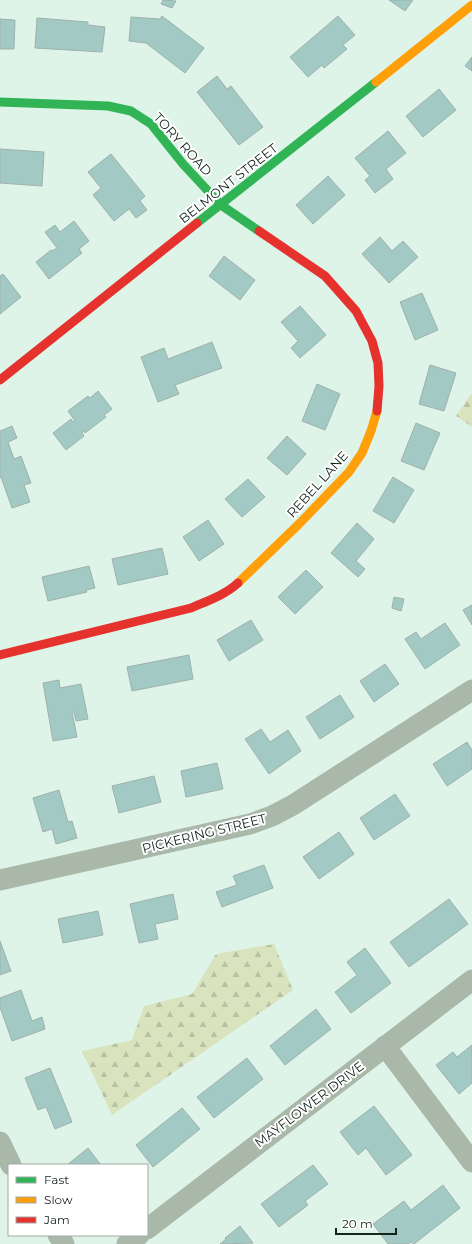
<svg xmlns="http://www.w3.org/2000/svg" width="472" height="1244" font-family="Montserrat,sans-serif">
<defs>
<pattern id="forest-firs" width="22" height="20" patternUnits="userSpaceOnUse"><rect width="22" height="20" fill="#d9e4bf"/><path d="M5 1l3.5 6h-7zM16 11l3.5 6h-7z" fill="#b9c3a4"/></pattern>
</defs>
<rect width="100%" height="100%" fill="#def4e9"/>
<g fill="url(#forest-firs)">
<polygon points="471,394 472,394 472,427 456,416"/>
<polygon points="274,944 293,990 112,1115 82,1051 132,1040 144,1006 192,994 216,954"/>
</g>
<g fill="#a2c9c3" stroke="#9fb1ac">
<polygon points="163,0 176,1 172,8 161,4"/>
<polygon points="389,0 413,0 405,11"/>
<polygon points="162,16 204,48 185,73 146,43 129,41 131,17 160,19"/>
<polygon points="338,16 355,35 343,45 347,49 324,68 322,65 308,77 290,57"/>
<polygon points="37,18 88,22 88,25 105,27 102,52 35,48"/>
<polygon points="0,19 15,20 14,49 0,49"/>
<polygon points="472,57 472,71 465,66"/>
<polygon points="217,76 227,89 231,86 263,127 239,145 197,92"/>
<polygon points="439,89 456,110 423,137 406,116"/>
<polygon points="388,131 406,153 386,169 393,179 375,193 365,180 370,176 355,158"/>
<polygon points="0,149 44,152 42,186 0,183"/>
<polygon points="111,154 145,196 140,201 147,210 136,218 129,209 114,221 93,195 101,188 88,172"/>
<polygon points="328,176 345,195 313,224 296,205"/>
<polygon points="74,221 89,241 79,249 82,253 49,279 36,262 51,250 52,251 57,248 45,232 55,225 60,232"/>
<polygon points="380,237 392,251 403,241 418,257 389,283 362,254"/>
<polygon points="224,256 255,280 240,300 209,276"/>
<polygon points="3,274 21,297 0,314 0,276"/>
<polygon points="422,293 438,330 415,340 400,302"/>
<polygon points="300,306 326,335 300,358 291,348 298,341 281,322"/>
<polygon points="212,342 222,368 175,385 179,394 158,402 141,357 164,348 168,359"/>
<polygon points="430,365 456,373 444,411 419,404"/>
<polygon points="317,384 340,394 325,430 302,421"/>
<polygon points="98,391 112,409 104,415 106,417 85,433 84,431 82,433 84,436 66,450 53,433 71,419 73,422 75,421 68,411 88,396 90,398"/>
<polygon points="416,423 440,433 424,470 401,461"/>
<polygon points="12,426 17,438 8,442 14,459 21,456 31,483 24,485 30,502 12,508 1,477 0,478 0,431"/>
<polygon points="287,436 306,454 287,475 267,458"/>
<polygon points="393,477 414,490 394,523 373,511"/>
<polygon points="248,479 265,497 242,517 225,499"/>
<polygon points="208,520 224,544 199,561 183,537"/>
<polygon points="357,523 374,539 356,561 365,569 358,577 331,553"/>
<polygon points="162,548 168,574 118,585 112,559"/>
<polygon points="89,566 95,588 86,590 87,592 48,601 42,577"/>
<polygon points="306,570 323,587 295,614 278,597"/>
<polygon points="394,597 404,599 401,611 392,608"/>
<polygon points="472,605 472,625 463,610"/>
<polygon points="251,620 263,640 229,661 217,640"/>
<polygon points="445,623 460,645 425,669 405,639 416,632 421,639"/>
<polygon points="189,655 193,679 132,691 127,667"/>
<polygon points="385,664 399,684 374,702 360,681"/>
<polygon points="59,680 60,688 81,684 88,719 76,721 74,712 72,712 77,737 53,741 43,683"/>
<polygon points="340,695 354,717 320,739 306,717"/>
<polygon points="261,729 270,742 288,730 301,751 269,774 245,739"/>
<polygon points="467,742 472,750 472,769 447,786 433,764"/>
<polygon points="217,763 223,789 186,797 181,771"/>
<polygon points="154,776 161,802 119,813 112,786"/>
<polygon points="59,790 68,822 72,821 77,838 56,844 52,829 43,832 33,798"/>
<polygon points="395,794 410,816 374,840 360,818"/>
<polygon points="339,832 354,854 319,879 303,857"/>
<polygon points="264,865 273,888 222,907 216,892 237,885 233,876"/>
<polygon points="173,894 178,919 155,924 158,939 139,943 130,904"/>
<polygon points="449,899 468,924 409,967 390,942"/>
<polygon points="98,911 103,935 63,943 58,919"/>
<polygon points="0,941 11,971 0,975"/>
<polygon points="365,948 391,983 351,1013 335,992 357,975 347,962"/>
<polygon points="21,990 32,1021 42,1017 45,1029 12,1041 0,1007 0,998"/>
<polygon points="316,1009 331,1029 285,1065 270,1046"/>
<polygon points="472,1045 472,1083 459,1094 436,1065 453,1052 457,1057"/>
<polygon points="247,1058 263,1079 214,1118 197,1097"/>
<polygon points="50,1068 72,1122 55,1129 46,1107 38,1110 25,1078"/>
<polygon points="374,1106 412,1155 386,1175 366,1148 358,1155 340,1132"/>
<polygon points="182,1108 200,1129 153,1167 136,1145"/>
<polygon points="88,1148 101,1165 67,1165"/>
<polygon points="313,1165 328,1184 305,1201 308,1205 279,1227 261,1204"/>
<polygon points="443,1185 460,1208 414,1244 411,1242 408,1244 388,1244 373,1224 404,1201 411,1210"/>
<polygon points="240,1226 253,1243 220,1244 226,1239 225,1238"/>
</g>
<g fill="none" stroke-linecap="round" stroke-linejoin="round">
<g stroke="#a9b8a8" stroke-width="21">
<polyline points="0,880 250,824 272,816 293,805 472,690"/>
<polyline points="385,1046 472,1162"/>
<polyline points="0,1142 11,1165"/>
<polyline points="147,1229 472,980"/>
<polyline points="58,1235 64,1244"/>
<polyline points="127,1244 139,1235"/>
</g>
<g stroke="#30b455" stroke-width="9">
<polyline points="0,102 108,106 131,111 151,124 183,164 221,205 259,231"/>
<polyline points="197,223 376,82"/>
</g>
<g stroke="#ff9f0a" stroke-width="9">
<polyline points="376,82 472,5"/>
<polyline points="238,583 300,523 349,472 362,453 371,431 377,411"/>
</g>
<g stroke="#e5322d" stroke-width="9">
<polyline points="259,231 325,276 356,311 372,341 378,363 379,386 377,411"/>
<polyline points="0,380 197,223"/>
<path d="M0 655 191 608C207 601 225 595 238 583"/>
</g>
</g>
<g text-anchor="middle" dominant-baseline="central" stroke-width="4" stroke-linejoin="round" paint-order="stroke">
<g font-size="13" fill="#15241d" stroke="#fff">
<text transform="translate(183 144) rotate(48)">TORY ROAD</text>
<text transform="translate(228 183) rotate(-38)">BELMONT STREET</text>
<text transform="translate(317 484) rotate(-48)">REBEL LANE</text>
<text transform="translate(204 833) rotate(-14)">PICKERING STREET</text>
<text transform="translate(309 1104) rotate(-37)">MAYFLOWER DRIVE</text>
</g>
</g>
<rect x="8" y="1164" width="140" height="72" fill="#ffffff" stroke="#a1a7a5"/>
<rect x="16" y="1177" width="20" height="6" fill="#30b455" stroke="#a1a7a5"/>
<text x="44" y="1184" font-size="12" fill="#15241d">Fast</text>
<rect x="16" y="1197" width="20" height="6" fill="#ff9f0a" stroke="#a1a7a5"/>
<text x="44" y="1204" font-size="12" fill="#15241d">Slow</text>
<rect x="16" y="1217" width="20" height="6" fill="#e5322d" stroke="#a1a7a5"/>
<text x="44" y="1224" font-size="12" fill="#15241d">Jam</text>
<path d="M336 1228v6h60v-6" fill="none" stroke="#15241d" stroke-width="2"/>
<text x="342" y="1228" font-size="12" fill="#15241d" stroke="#ffffff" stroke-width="3" paint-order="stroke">20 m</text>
</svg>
